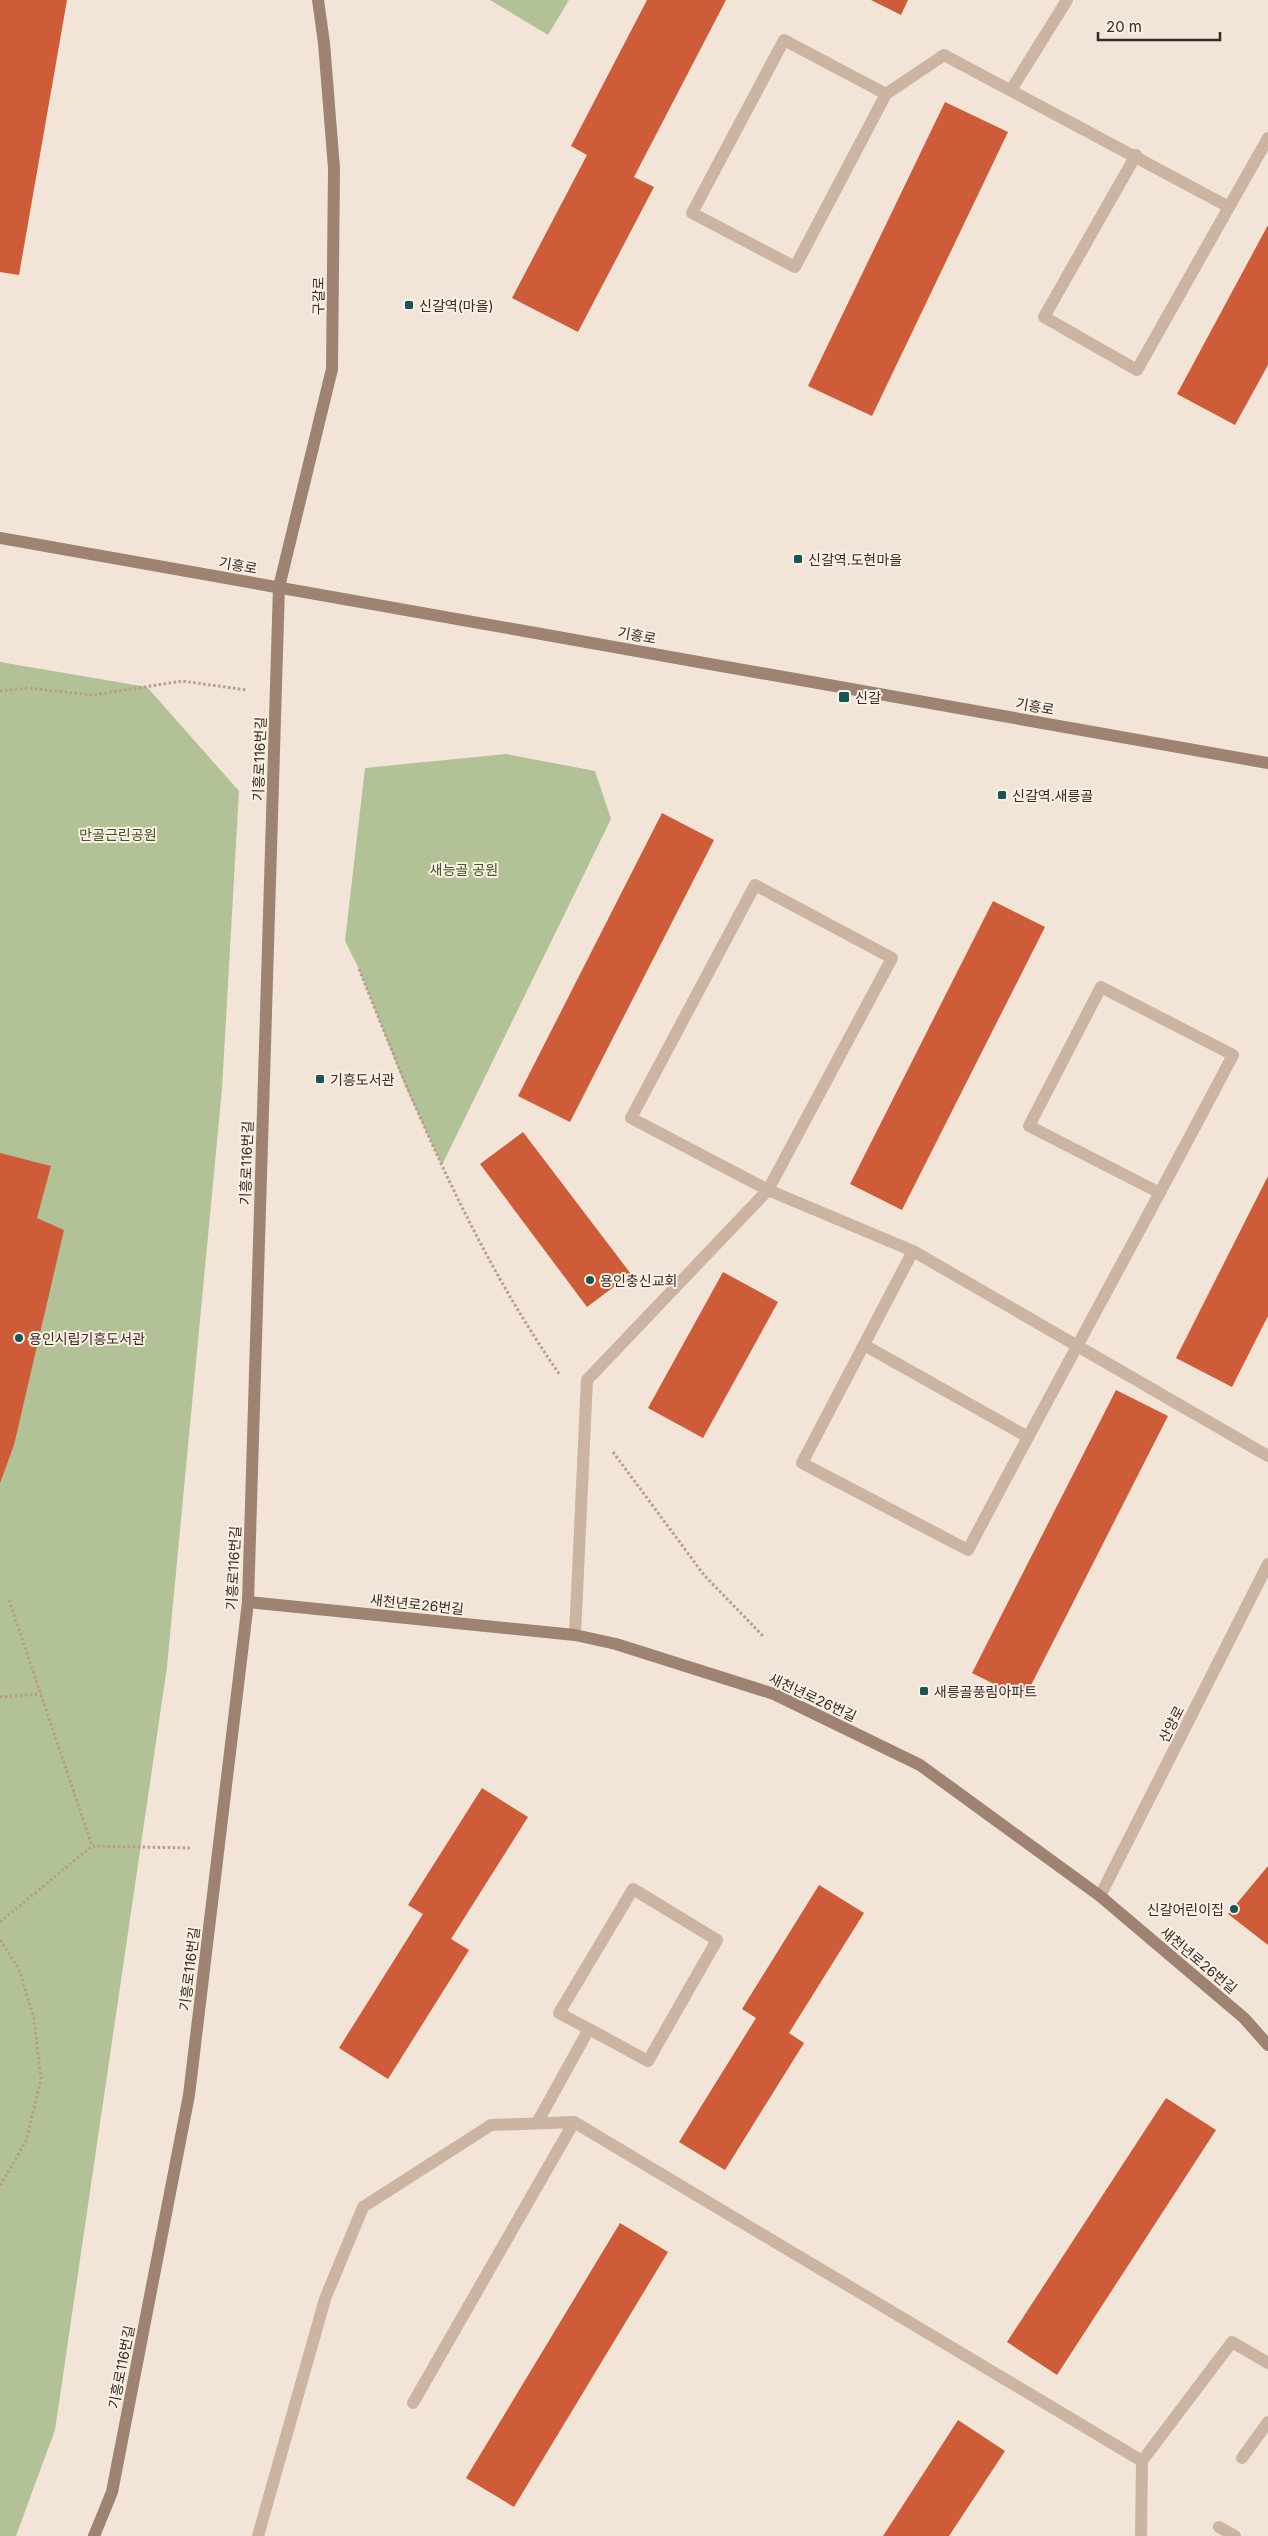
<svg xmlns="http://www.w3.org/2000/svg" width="1268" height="2536" font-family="Inter,'Noto Sans KR',sans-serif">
<rect width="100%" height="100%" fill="#f2e5d7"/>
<g fill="#b3c296">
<polygon points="490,0 569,0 548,35"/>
<polygon points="0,662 147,687 239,791 222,1089 167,1667 55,2430 16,2536 0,2536"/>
<polygon points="506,754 595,771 611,819 442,1165 405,1086 359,969 345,941 365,768"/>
</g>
<g fill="#ce5c39">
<polygon points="0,0 67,0 19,275 0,272"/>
<polygon points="647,0 726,0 634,177 654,187 578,332 512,298 587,155 571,146"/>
<polygon points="871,0 908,0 901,15"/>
<polygon points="945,102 1008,132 872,416 808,386"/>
<polygon points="1268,225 1268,365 1235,425 1177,394"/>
<polygon points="662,813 714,840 570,1122 518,1096"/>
<polygon points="993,901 1045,927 902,1210 850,1184"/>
<polygon points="523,1132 631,1274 587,1307 480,1164"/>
<polygon points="0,1153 51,1166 37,1218 64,1230 14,1445 0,1483"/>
<polygon points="1268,1176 1268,1316 1232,1387 1176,1358"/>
<polygon points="723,1272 778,1302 703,1438 648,1408"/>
<polygon points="1116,1390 1168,1416 1024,1699 972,1673"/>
<polygon points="482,1788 528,1817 451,1939 469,1950 388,2079 339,2048 423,1914 408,1905"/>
<polygon points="1268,1866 1268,1945 1228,1914"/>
<polygon points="819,1885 864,1913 789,2033 804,2043 725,2170 679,2142 756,2018 742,2009"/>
<polygon points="1166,2098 1216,2130 1057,2375 1007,2342"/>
<polygon points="620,2223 668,2252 514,2507 466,2478"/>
<polygon points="958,2420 1005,2451 949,2536 883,2536"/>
</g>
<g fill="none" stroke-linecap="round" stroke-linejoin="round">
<g stroke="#b79e8c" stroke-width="3" stroke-dasharray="2.5 2.5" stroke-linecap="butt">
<polyline points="0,691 27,688 93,695 182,681 247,690"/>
<path d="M359 969C415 1110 473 1250 560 1375"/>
<polyline points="613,1452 704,1575 764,1637"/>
<polyline points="9,1600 92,1846"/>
<polyline points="0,1697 41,1694"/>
<polyline points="0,1922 92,1846 190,1848"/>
<polyline points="0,1940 19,1969 34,2019 41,2079 26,2141 0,2186"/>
</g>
<g stroke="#cbb4a2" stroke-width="12">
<polygon points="784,40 886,94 795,267 692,213"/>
<polyline points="1011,90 1067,0"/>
<polyline points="886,94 944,55 1229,207"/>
<polyline points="1136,155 1044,317 1137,370 1268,138"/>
<polygon points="755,885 892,958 768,1190 631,1118"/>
<path d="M913 1251 802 1463 968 1550C1055 1385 1146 1221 1233 1055L1101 987 1029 1126 1160 1193"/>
<polyline points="864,1345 1028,1437"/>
<polyline points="575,1635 587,1380 768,1190 913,1251 1268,1456"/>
<polyline points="574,2122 1142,2461 1141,2536"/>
<polyline points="537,2123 589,2029 648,2061 717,1940 633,1889 559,2013 589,2029"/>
<polyline points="1242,2458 1268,2422"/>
<polyline points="1142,2461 1232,2342 1268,2363"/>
<polyline points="1219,2527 1235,2536"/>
<polyline points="258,2536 325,2299 363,2207 491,2125 574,2122 413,2403"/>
</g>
<polyline stroke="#cbb4a2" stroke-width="12" points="1100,1896 1268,1564"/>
<g stroke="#9e8373" stroke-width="12">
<polyline points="0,538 1268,763"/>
<polyline points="248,1602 575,1635 616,1644 774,1694 920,1765 1100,1896 1244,2018 1268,2045"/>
<polyline points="94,2536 112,2492 189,2095 248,1602 279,587 332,369 334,168 324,43 318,0"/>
</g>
</g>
<g fill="#185559" stroke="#faefe3" stroke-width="2">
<rect x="404" y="300" width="10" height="10" rx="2.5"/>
<rect x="793" y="554" width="10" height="10" rx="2.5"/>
<rect x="838" y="691" width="12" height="12" rx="2.5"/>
<rect x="997" y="790" width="10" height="10" rx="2.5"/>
<rect x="315" y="1074" width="10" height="10" rx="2.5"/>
<circle cx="590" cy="1280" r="5"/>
<circle cx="19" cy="1338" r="5"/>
<rect x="919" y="1686" width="10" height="10" rx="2.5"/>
<circle cx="1234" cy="1909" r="5"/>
</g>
<g text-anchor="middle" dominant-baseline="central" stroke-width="4" stroke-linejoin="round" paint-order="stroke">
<g font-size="14" fill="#352a25" stroke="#faefe3">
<text transform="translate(318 296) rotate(-89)">구갈로</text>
<text transform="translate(238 565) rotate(10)">기흥로</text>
<text transform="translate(637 635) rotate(10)">기흥로</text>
<text transform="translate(1035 706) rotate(10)">기흥로</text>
<text transform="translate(259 759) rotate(-88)">기흥로116번길</text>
<text transform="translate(246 1163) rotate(-88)">기흥로116번길</text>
<text transform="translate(233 1568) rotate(-87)">기흥로116번길</text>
<text transform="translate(417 1604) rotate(6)">새천년로26번길</text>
<text transform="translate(813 1697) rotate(25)">새천년로26번길</text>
<text transform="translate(1171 1724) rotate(-63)">산양로</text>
<text transform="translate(1199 1960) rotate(40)">새천년로26번길</text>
<text transform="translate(189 1969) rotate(-83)">기흥로116번길</text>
<text transform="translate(121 2367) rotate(-79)">기흥로116번길</text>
</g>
<g font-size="14" fill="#352a25" stroke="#faefe3" text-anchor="start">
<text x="419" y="305">신갈역(마을)</text>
<text x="808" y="559">신갈역.도현마을</text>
<text x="855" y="697">신갈</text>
<text x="1012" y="795">신갈역.새릉골</text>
<text x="330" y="1079">기흥도서관</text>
<text x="600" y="1280">용인충신교회</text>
<text x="29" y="1338">용인시립기흥도서관</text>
<text x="934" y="1691">새릉골풍림아파트</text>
<text x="1224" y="1909" text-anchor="end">신갈어린이집</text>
</g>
<g font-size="14" fill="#445527" stroke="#faefe3">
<text x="118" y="834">만골근린공원</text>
<text x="464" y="869">새능골 공원</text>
</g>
</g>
<path d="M1098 32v8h122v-8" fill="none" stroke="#352a25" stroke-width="2.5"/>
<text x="1106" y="32" font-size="15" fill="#352a25" stroke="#faefe3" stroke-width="4" paint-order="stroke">20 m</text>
</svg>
